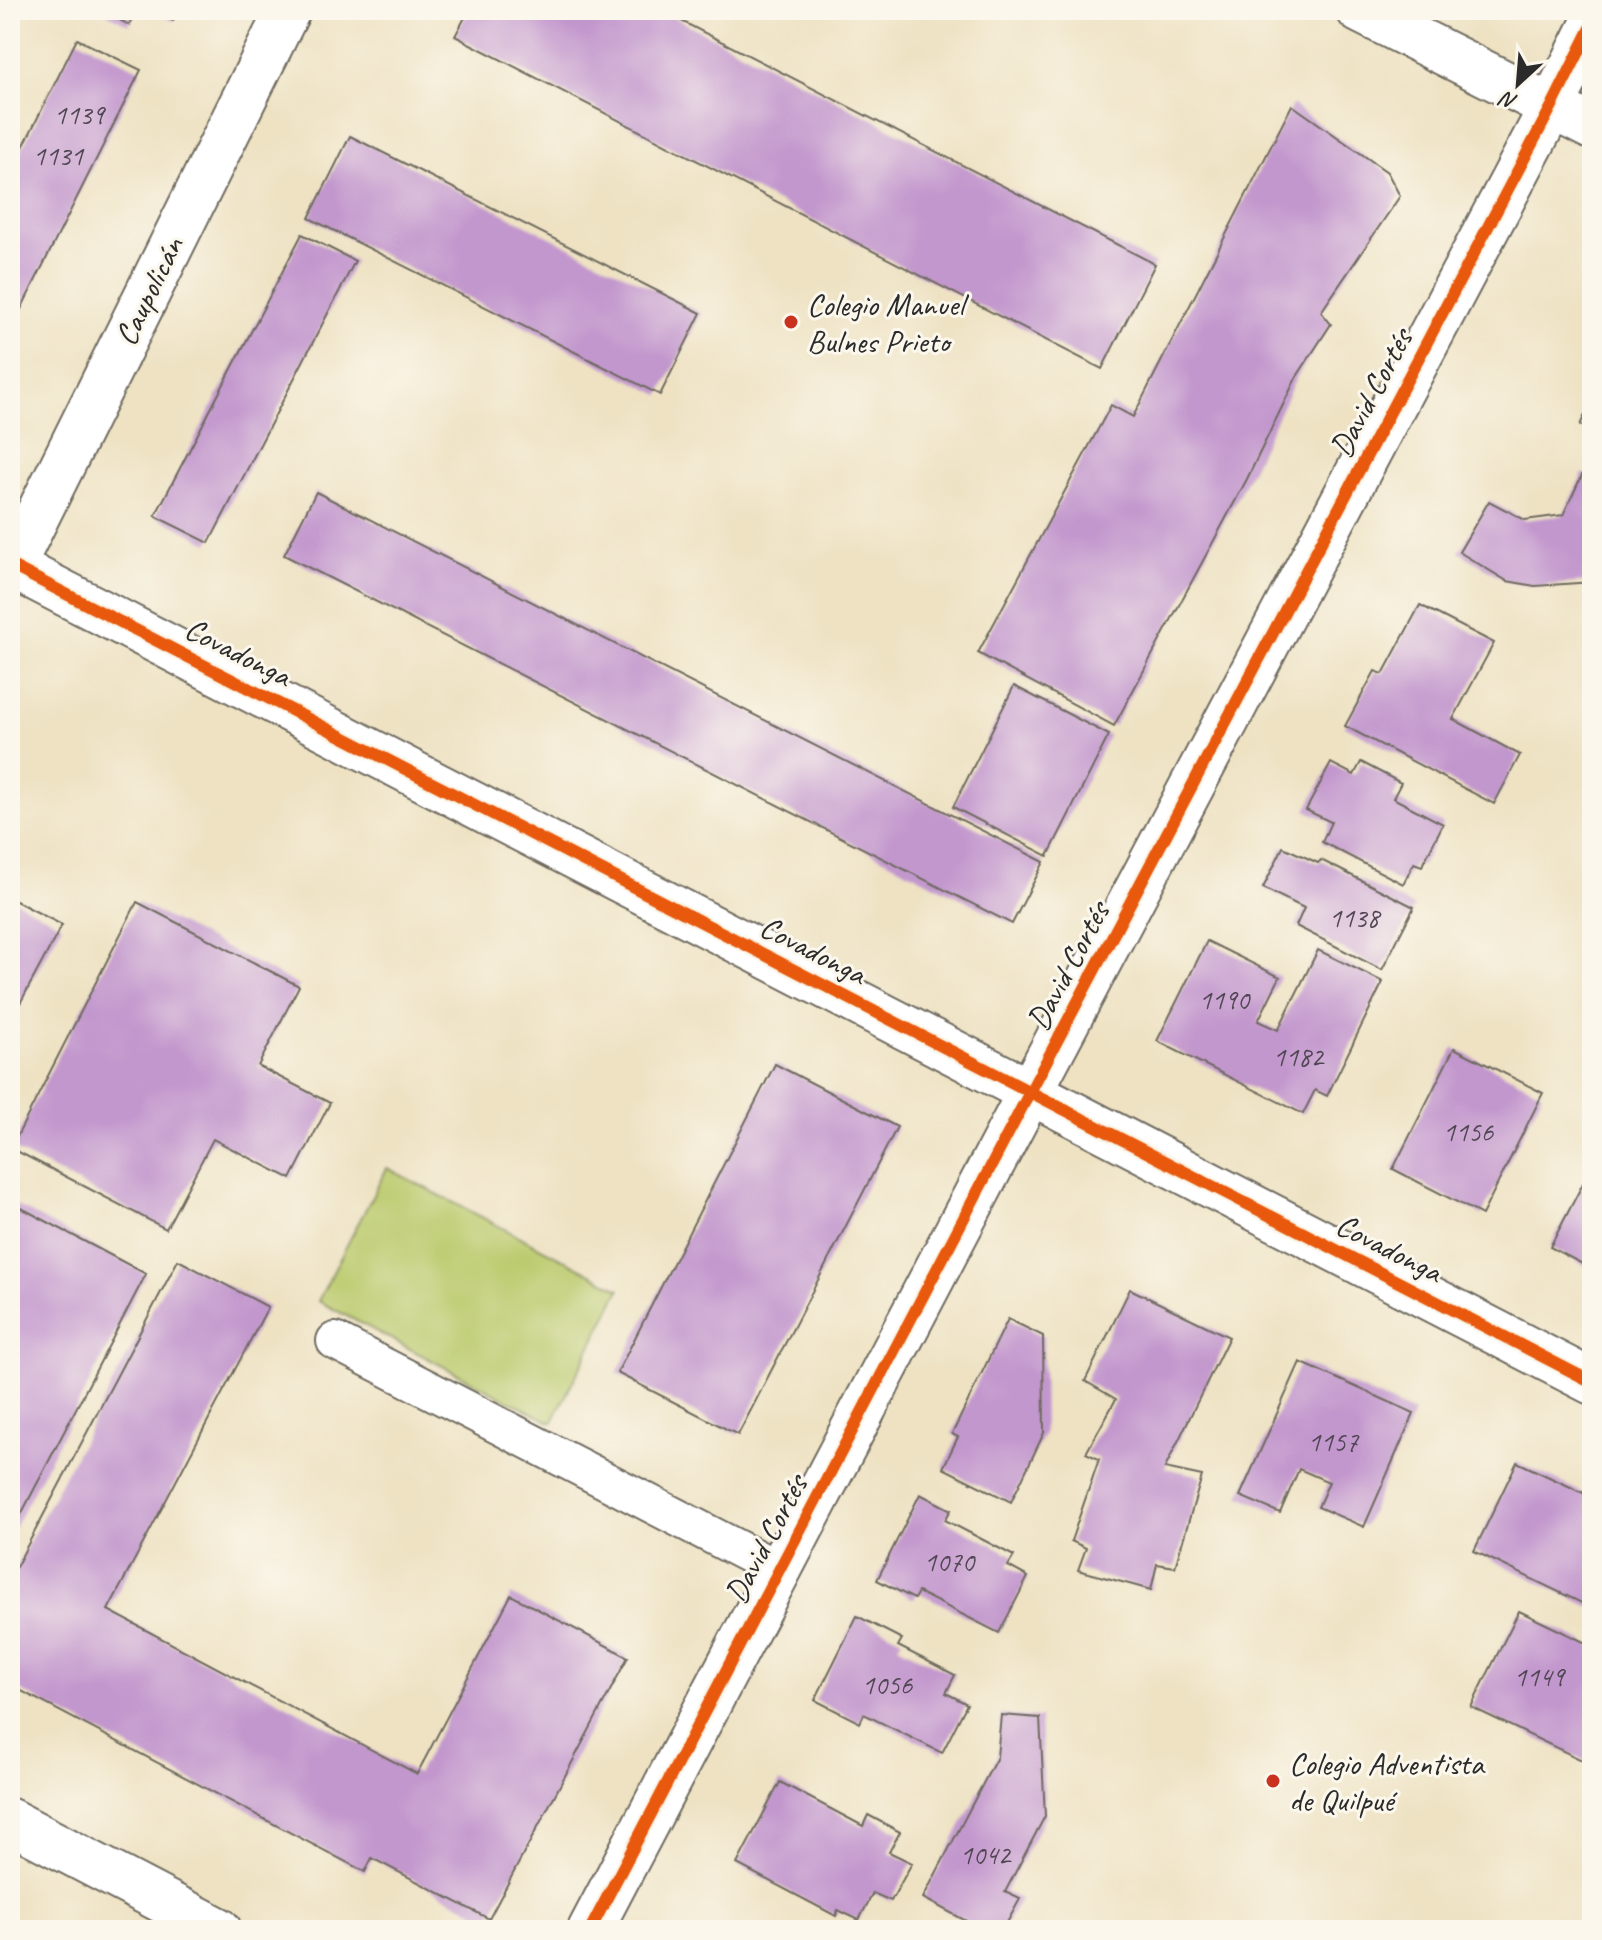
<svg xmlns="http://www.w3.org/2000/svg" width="1602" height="1940" font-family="Caveat,sans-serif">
<rect width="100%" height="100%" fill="#fbf7ec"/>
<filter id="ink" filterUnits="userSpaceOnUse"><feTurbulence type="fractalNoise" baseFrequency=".0125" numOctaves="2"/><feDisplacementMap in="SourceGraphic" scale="16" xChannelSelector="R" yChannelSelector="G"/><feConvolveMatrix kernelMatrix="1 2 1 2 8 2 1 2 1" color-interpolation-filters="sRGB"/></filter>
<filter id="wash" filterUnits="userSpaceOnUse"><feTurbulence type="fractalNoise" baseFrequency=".006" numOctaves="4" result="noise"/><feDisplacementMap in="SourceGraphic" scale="32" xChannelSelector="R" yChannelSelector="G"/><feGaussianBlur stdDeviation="1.8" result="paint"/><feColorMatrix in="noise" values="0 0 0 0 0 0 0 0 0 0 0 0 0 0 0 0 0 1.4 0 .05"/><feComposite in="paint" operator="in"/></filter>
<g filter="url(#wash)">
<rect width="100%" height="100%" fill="#eee2c3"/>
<polygon fill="#bccb6e" stroke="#747b4c" stroke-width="2" points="387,1168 620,1289 552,1423 318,1301"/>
<g id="blocks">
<g fill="#c297cd">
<polygon points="101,10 136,10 129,25"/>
<polygon points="151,10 179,10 173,21"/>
<polygon points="469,10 660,10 1155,264 1102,369 455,36"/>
<polygon points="77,39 141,70 10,331 10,173"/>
<polygon points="1292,105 1387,172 1400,196 1321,312 1331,324 1296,378 1247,479 1114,726 978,653 1111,405 1133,417"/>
<polygon points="350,136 701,313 660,395 309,218"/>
<polygon points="302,234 355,261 209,543 155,516"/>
<polygon points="1592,401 1592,431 1580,425"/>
<polygon points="1583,473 1592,478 1592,582 1535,586 1507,581 1459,552 1489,501 1525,520 1563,515"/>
<polygon points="316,492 1044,862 1012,924 284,555"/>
<polygon points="1420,605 1494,643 1453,719 1520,755 1494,804 1345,726 1375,671 1383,674"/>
<polygon points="1014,686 1109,735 1048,856 953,807"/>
<polygon points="1361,762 1401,783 1393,798 1443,824 1422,866 1414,863 1403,884 1322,842 1331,822 1306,810 1331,763 1354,775"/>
<polygon points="1283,847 1318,863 1321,860 1414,907 1382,970 1296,926 1304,908 1263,888"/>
<polygon points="10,898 62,925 10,1022"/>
<polygon points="137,902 299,986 258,1066 330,1103 291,1179 213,1139 166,1229 11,1148"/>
<polygon points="1207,941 1280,977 1258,1021 1278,1030 1318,950 1383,982 1327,1096 1315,1090 1303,1114 1157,1041"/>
<polygon points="1454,1048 1543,1093 1482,1215 1393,1169"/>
<polygon points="775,1064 897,1127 738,1435 617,1373"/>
<polygon points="1592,1166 1592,1269 1550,1247"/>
<polygon points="10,1202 146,1274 13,1530 10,1529"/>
<polygon points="178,1260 268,1307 108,1610 417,1774 511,1595 628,1657 489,1919 372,1858 365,1872 10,1685 10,1564 16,1567"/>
<polygon points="1130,1289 1229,1337 1165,1468 1202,1476 1175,1567 1157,1564 1151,1590 1078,1570 1086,1548 1071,1541 1099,1459 1086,1453 1116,1399 1085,1381"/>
<polygon points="1008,1319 1043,1336 1044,1433 1011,1502 943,1468 958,1437 952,1434"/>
<polygon points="1300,1362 1414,1413 1364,1527 1318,1507 1329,1482 1299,1469 1280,1513 1240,1496"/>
<polygon points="1517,1462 1592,1497 1592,1608 1474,1551"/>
<polygon points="920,1494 951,1510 945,1520 1014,1556 1008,1566 1028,1577 999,1633 918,1592 914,1599 877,1580"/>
<polygon points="1519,1611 1592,1646 1592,1755 1588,1763 1471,1707"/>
<polygon points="857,1616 902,1639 898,1646 955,1675 946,1693 967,1704 942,1753 864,1714 860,1723 815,1700"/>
<polygon points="1001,1715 1040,1718 1045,1816 1005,1892 1020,1899 1003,1930 983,1930 923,1898 997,1757"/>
<polygon points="780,1782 863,1826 868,1815 900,1832 889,1852 912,1863 891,1901 873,1893 859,1920 838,1910 836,1916 737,1864"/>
</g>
</g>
</g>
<g filter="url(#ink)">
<use href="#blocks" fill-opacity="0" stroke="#6f6b60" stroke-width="2"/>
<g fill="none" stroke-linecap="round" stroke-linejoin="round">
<g stroke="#6f6b60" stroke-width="40">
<polyline id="service" points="335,1341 779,1570"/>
</g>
<g stroke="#6f6b60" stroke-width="48">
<g id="minor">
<polyline points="1359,10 1592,127"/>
<polyline points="10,1821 219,1930"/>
</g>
</g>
<g stroke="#6f6b60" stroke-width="48">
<g id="tertiary">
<polyline points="10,571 288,10"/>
<polyline points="590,1930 1030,1092 1552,106 1592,26"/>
</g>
</g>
<g stroke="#6f6b60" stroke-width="48">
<polyline id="secondary" points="10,565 1592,1382"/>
</g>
<use href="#service" stroke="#fff" stroke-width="36"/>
<use href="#minor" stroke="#fff" stroke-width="44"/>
<use href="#tertiary" stroke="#fff" stroke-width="44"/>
<use href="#secondary" stroke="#fff" stroke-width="44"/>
<g stroke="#fbf7ec" stroke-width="17">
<g id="cycleway">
<polyline points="10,565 1592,1382"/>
<polyline points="590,1930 1030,1092 1552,106 1592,26"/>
</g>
</g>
<use href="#cycleway" stroke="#e8590c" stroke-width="12"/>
</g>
</g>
<g fill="#c8321e" stroke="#fbf7ec" stroke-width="3">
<circle cx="791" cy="322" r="8"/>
<circle cx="1273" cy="1781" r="8"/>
</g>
<g text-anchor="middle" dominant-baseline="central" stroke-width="6" stroke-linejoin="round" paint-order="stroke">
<g font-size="28" fill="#514654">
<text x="79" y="114">1139</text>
<text x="58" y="155">1131</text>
<text x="1354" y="917">1138</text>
<text x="1224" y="999">1190</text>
<text x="1298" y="1056">1182</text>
<text x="1468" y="1131">1156</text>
<text x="1333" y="1441">1157</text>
<text x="949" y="1561">1070</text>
<text x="1539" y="1676">1149</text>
<text x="887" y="1684">1056</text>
<text x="985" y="1854">1042</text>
</g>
<g font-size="32" fill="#2b2b2b" stroke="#fbf7ec">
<text transform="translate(149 291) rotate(-64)">Caupolicán</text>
<text transform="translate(1371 393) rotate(-62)">David Cortés</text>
<text transform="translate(238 652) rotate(27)">Covadonga</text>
<text transform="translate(813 950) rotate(27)">Covadonga</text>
<text transform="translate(1068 966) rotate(-62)">David Cortés</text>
<text transform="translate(1389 1248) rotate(27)">Covadonga</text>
<text transform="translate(766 1539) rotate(-62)">David Cortés</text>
</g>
<g font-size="32" fill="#2b2b2b" stroke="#fbf7ec" text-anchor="start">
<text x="807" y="304">Colegio Manuel<tspan x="807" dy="37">Bulnes Prieto</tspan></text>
<text x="1289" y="1763">Colegio Adventista<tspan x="1289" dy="37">de Quilpué</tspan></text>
</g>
</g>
<rect width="1602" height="1940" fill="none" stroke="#fbf7ec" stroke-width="40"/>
<g transform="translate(1518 84) rotate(206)" stroke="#fbf7ec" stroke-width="6" paint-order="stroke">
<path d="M0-6L14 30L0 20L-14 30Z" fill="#2b2b2b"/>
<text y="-12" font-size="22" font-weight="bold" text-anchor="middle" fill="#2b2b2b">N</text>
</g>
</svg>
